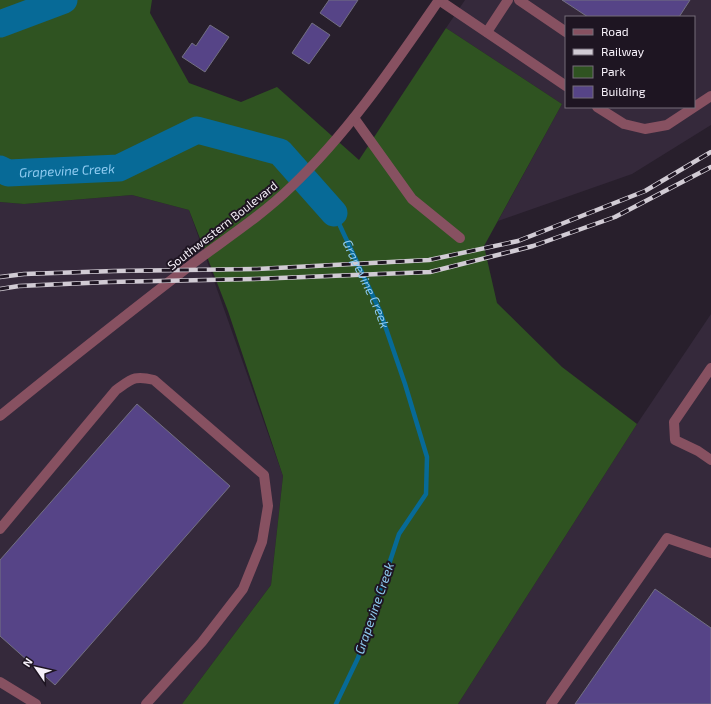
<svg xmlns="http://www.w3.org/2000/svg" width="711" height="704" font-family="'Exo 2',sans-serif">
<rect width="100%" height="100%" fill="#281f2c"/>
<g fill="#35293b" fill-rule="evenodd">
<path d="M465 0H711V125L632 174 498 221 562 104 446 28ZM566 17H694V107H566Z"/>
<polygon points="132,195 189,210 283,476 271,585 182,704 0,704 0,202 24,204"/>
<polygon points="711,314 711,704 458,704 637,424"/>
</g>
<polygon fill="#2f5321" points="0,0 152,0 150,13 189,83 241,102 277,87 359,160 446,28 562,104 484,246 497,303 562,367 637,424 458,704 182,704 271,585 283,476 228,311 189,210 132,195 24,204 0,202"/>
<g fill="none" stroke-linecap="round" stroke-linejoin="round">
<path stroke="#076a97" stroke-width="4.5" id="s1" d="M334 213 380 311 405 384 427 457 426 494 399 534 358 658 336 704"/>
<g stroke="#076a97" stroke-width="27">
<polyline points="0,24 64,0"/>
<path id="s2" d="M0 169 8 173 119 168 197 130 280 152 334 213"/>
</g>
</g>
<g fill="#564487" stroke="#737082">
<polygon points="329,0 358,0 340,27 320,13"/>
<polygon points="562,0 690,0 679,17 588,17"/>
<polygon points="312,23 330,35 309,64 292,53"/>
<polygon points="210,25 229,37 205,72 182,57 192,43 196,46"/>
<polygon points="137,404 230,486 55,685 0,636 0,560"/>
<polygon points="655,589 711,628 711,704 575,704"/>
</g>
<g fill="none" stroke-linecap="round" stroke-linejoin="round">
<g stroke="#875161" stroke-width="10">
<polyline points="439,0 566,86"/>
<polyline points="519,0 566,32"/>
<polyline points="487,32 508,0"/>
<polyline points="597,107 624,124 645,129 667,125 711,96"/>
<polyline points="354,118 412,199 460,238"/>
<polyline points="711,368 674,422 675,440 698,451 711,460"/>
<path d="M0 416C60 367 121 319 183 271 219 243 258 219 291 187 349 132 394 65 439 0"/>
<path d="M0 529 116 390C132 379 134 375 154 380L264 475 268 506 262 542 243 589 202 642 146 704"/>
<polyline points="0,682 36,704"/>
<polyline points="551,704 667,538 711,553"/>
</g>
<g stroke="#d1cbd4" stroke-width="4.5">
<g id="rail">
<polyline points="0,277 24,274 114,271 257,269 429,260 518,241 645,191 711,152"/>
<polyline points="0,289 19,286 109,282 254,279 430,272 533,246 615,217 711,167"/>
</g>
</g>
<use href="#rail" stroke="#1e1522" stroke-width="3" stroke-dasharray="9" stroke-linecap="butt"/>
</g>
<g text-anchor="middle" dominant-baseline="central" stroke-width="4" stroke-linejoin="round" paint-order="stroke">
<g font-size="12" fill="#f6f0f9" stroke="#1e1522">
<text transform="translate(222 225) rotate(-38)">Southwestern Boulevard</text>
</g>
<g font-size="13" font-style="italic" fill="#8fcbf1" stroke="#1e1522">
<text stroke="none"><textPath href="#s2" startOffset="68">Grapevine Creek</textPath></text>
<text stroke="none"><textPath href="#s1" startOffset="78">Grapevine Creek</textPath></text>
<text transform="translate(374 608) rotate(-71)">Grapevine Creek</text>
</g>
</g>
<rect x="565" y="16" width="130" height="92" fill="#1e1522" stroke="#746d78"/>
<rect x="573" y="29" width="20" height="6" fill="#875161" stroke="#746d78"/>
<text x="601" y="36" font-size="12" fill="#f6f0f9">Road</text>
<rect x="573" y="49" width="20" height="6" fill="#d1cbd4" stroke="#746d78"/>
<text x="601" y="56" font-size="12" fill="#f6f0f9">Railway</text>
<rect x="573" y="66" width="20" height="12" fill="#2f5321" stroke="#746d78"/>
<text x="601" y="76" font-size="12" fill="#f6f0f9">Park</text>
<rect x="573" y="86" width="20" height="12" fill="#564487" stroke="#746d78"/>
<text x="601" y="96" font-size="12" fill="#f6f0f9">Building</text>
<g transform="translate(36 668) rotate(304)" stroke="#1e1522" stroke-width="3" paint-order="stroke">
<path d="M0-3L7 15L0 10L-7 15Z" fill="#f6f0f9"/>
<text y="-6" font-size="11" font-weight="bold" text-anchor="middle" fill="#f6f0f9">N</text>
</g>
</svg>
